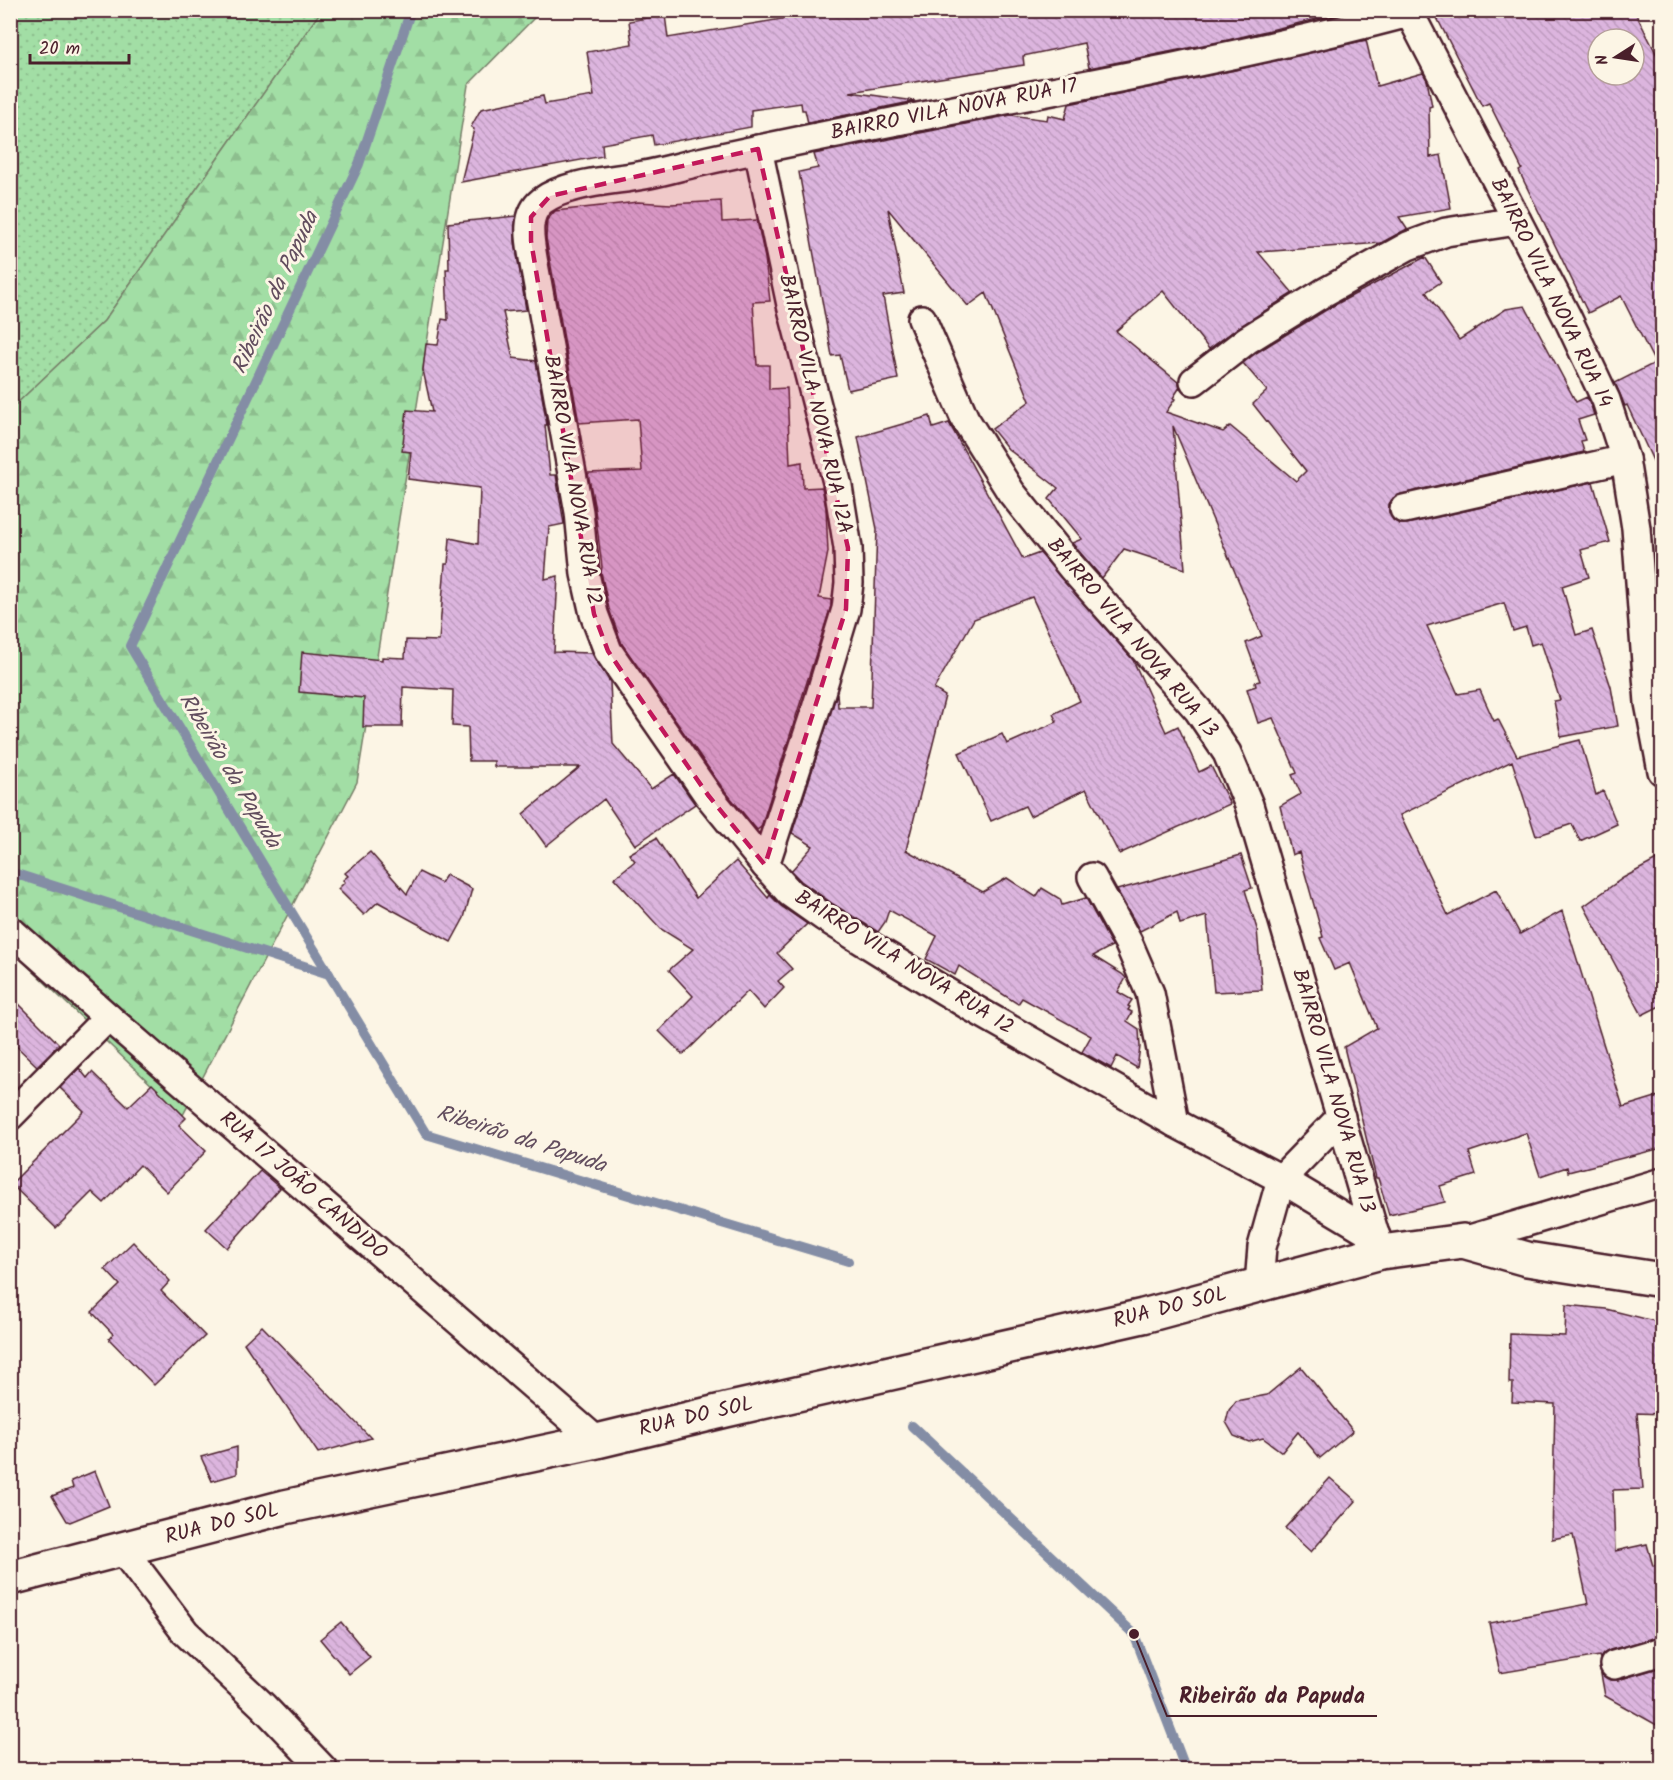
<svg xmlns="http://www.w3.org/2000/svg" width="1673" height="1780" font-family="Kalam,sans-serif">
<defs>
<pattern id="grass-dots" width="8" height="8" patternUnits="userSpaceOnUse" patternTransform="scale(1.5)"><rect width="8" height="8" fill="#a2dea5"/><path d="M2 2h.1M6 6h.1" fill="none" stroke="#8dbe8e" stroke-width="1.8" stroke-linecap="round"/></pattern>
<pattern id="forest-firs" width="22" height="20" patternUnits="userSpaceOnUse" patternTransform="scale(1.5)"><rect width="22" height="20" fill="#a2dea5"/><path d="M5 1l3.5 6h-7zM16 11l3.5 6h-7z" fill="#8dbe8e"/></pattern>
<pattern id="building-back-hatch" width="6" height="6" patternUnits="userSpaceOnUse" patternTransform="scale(1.5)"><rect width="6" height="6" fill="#dcb5de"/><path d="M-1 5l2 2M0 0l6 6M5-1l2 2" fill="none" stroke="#be9bbf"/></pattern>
</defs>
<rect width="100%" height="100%" fill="#fcf5e5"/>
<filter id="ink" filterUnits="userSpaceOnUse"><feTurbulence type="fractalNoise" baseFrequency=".0167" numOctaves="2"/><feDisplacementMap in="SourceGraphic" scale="12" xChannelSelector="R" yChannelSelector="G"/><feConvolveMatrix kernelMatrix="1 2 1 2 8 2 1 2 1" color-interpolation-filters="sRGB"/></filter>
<g filter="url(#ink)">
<polygon fill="url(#grass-dots)" stroke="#767e68" stroke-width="1.5" points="11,11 321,11 104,321 11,409"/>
<polygon fill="url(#forest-firs)" stroke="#767e68" stroke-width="1.5" points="321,11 541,11 468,85 357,782 183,1115 11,950 11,409 104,321"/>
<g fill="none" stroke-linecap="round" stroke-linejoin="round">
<g stroke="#848da5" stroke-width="10">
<polyline points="411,10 359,164 130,646 426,1134 848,1261"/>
<polyline points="10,872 329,974"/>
<polyline points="912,1426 1134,1634 1186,1770"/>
</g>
</g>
<g fill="url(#building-back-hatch)" stroke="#4a1f2b" stroke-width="1.5" fill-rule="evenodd">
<polygon points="781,10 1354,10 1228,40 1089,68 1084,43 1023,56 1024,65 850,92 915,101 808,123 805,110 802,110 801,103 751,110 751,127 654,145 652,135 602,144 603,156 461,182 474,129 471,127 481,109 543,96 545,104 594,96 587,52 632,44 629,21 665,15 668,38 782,19"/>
<path d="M1433 10H1634L1662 65V480L1627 405 1625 406 1615 383 1655 363 1621 296 1588 313 1519 171 1522 169 1489 103 1482 106ZM1598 39H1634V75H1598Z"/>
<polygon points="1366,40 1377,86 1423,73 1427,80 1432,106 1429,107 1430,157 1441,155 1451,208 1399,217 1407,229 1381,243 1258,252 1293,293 1239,327 1209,349 1163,291 1116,331 1179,383 1180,387 1173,398 1175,399 1166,412 1223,432 1230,426 1296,481 1306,471 1253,404 1267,391 1243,363 1256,353 1331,307 1425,257 1441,282 1426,292 1459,340 1506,309 1525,306 1576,402 1587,397 1591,406 1594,415 1578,420 1585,440 1581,441 1584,452 1401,494 1393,498 1389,504 1389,512 1393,520 1400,524 1407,524 1593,482 1610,542 1581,550 1589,577 1562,586 1576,635 1592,630 1611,687 1618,726 1561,737 1554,701 1560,700 1541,642 1531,645 1526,627 1513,631 1504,603 1427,626 1458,694 1480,690 1494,721 1498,719 1517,756 1580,740 1596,795 1603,791 1617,824 1580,841 1572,824 1536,836 1512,761 1400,815 1448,915 1496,890 1520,934 1562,911 1623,1107 1662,1095 1662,1148 1568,1172 1567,1167 1540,1176 1526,1133 1469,1152 1476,1175 1440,1186 1445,1202 1389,1215 1378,1178 1376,1178 1344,1047 1377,1028 1350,963 1334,970 1320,938 1323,937 1299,852 1292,855 1280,806 1301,794 1292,775 1297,773 1273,718 1258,723 1247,689 1256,686 1255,682 1260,681 1246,643 1262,636 1173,426 1185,569 1124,549 1102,578 1072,543 1082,539 1049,499 1058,488 1008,449 992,429 1030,401 986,293 968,306 888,209 904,293 883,296 898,379 848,390 840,355 832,356 799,172 818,168 814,154 1011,115 1047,120 1048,115 1065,119 1069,104 1235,70"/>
<polygon points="721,201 722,222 757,220 765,258 770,301 753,302 757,365 769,365 769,389 787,388 790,464 802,462 803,488 822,487 826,508 828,552 819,598 831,600 831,606 761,827 757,830 721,786 622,644 609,609 601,572 602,567 595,510 588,473 642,471 638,419 579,423 546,238 547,220 555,211 638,202 671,204"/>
<polygon points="516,216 515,241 526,310 503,312 513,358 536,361 547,425 545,425 550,475 556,475 564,524 549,527 545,579 558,576 554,652 592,653 610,682 613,744 651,789 674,774 695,804 635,845 604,799 546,846 523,814 580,767 494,767 494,761 469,761 468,727 452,726 453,690 403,687 402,727 363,727 364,698 299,692 302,652 382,660 382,657 405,658 406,640 439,641 445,564 448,564 450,538 478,544 480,488 408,479 411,452 402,451 407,410 432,412 423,370 426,344 438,345 442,319 448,320 446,269 449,269 448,223"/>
<polygon points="930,416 933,428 949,423 1023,559 1040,553 1133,660 1166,732 1178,726 1199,772 1211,766 1230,804 1119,854 1086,789 1030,816 1025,806 991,821 959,753 1002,734 1007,744 1057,722 1053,714 1080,701 1032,597 974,619 934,689 945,696 906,850 983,892 1007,878 1036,897 1042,888 1060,899 1062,905 1086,898 1112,946 1093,956 1122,974 1126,978 1118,992 1132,1000 1128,1006 1130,1007 1128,1010 1132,1012 1127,1021 1139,1029 1140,1047 1137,1068 1117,1056 1111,1068 1082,1052 1091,1036 1022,998 1018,1004 959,966 955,975 926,959 937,936 889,910 885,922 878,932 833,904 801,881 791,871 813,846 792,833 837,693 838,707 871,707 877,529 858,437"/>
<polygon points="656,838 696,898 736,861 768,898 770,895 781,906 807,924 777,953 792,969 778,981 784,988 764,1009 748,991 683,1055 659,1031 693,996 669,970 693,949 661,929 614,878 635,861 629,854"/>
<polygon points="370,852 407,894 419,872 441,883 446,875 472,889 464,918 451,942 378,902 364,915 338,889 345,882 343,880 348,876 345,873"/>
<polygon points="1241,855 1252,888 1245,890 1257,929 1262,990 1214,992 1207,916 1180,924 1177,912 1140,931 1117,890"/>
<polygon points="1662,857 1662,1005 1642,1015 1584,906 1623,878"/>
<polygon points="10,995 59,1044 37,1066 10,1040"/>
<polygon points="79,1068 87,1078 92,1072 128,1107 152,1084 186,1118 179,1125 206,1151 167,1192 140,1165 104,1203 92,1192 56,1228 11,1184 84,1111 60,1088"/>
<polygon points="260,1171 280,1188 227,1248 206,1229"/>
<polygon points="133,1242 170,1281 161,1291 205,1336 154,1385 109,1339 113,1334 92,1312 120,1285 105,1269"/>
<polygon points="1566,1305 1606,1309 1662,1323 1662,1414 1637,1413 1643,1489 1613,1490 1615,1551 1647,1544 1653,1566 1662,1563 1662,1636 1610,1650 1603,1654 1600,1659 1599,1656 1500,1673 1489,1623 1588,1604 1573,1535 1552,1539 1555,1404 1512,1402 1513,1383 1509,1383 1510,1334 1565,1336"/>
<polygon points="262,1326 371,1438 318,1453 244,1343"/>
<polygon points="1301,1367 1353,1431 1320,1458 1298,1432 1282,1452 1263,1438 1249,1442 1234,1436 1226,1422 1229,1410 1236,1401 1267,1395"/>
<polygon points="237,1447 237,1474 212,1481 201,1457"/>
<polygon points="95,1471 109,1506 70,1522 67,1521 52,1496 73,1488 71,1481"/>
<polygon points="1330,1478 1356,1501 1311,1552 1285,1528"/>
<polygon points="341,1622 370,1657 349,1674 320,1639"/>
<polygon points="1662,1667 1662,1728 1605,1696 1601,1674 1610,1680 1618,1680"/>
</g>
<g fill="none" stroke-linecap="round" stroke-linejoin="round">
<g stroke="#4a1f2b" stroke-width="32">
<g id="minor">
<polyline points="1408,10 1567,317 1606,400 1625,459 1636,528 1649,703 1662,771"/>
<polyline points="758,149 791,305 838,486 848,548 849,583 846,609 815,712 765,865"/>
<polyline points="922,319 965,419 1011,492 1072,568 1198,710 1227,753 1249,805 1378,1245"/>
<polyline points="1194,381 1247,340 1323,293 1408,246 1446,232 1517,221"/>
<polyline points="1404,509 1625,459"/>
<polyline points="1092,877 1128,942 1150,993 1175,1123"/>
<polyline points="10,930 108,1017 597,1441"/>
<polyline points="10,1116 108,1017"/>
<path d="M1376 1236 1281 1179 1175 1123 971 1007 882 953 824 917 790 893 765 865 708 795 608 651 594 614 585 574 579 512 534 264C531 244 523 216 542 201 567 182 613 181 644 175 661 172 678 167 695 163 932 109 1174 75 1409 13"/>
<polyline points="1463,1241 1662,1182"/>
<polyline points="1259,1285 1262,1247 1281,1179 1341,1117"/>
<polyline points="122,1549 185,1632 263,1706 324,1770"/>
<polyline points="1614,1665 1662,1651"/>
</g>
</g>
<g stroke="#4a1f2b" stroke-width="38">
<polyline id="tertiary" points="10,1578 285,1507 597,1441 726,1410 1143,1316 1381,1252 1463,1241 1527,1259 1662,1280"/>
</g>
<use href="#minor" stroke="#fcf5e5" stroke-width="27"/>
<use href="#tertiary" stroke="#fcf5e5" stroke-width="33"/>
</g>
</g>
<path fill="#c2185b" fill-opacity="0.2" stroke="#c2185b" stroke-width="4.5" stroke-dasharray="12 8" stroke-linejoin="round" d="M758 149 848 548 846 609 765 865 708 795 633 688 608 651 594 614 531 241V217L550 196Z"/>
<g text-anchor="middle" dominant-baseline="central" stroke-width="6" stroke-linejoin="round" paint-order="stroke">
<g font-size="21" fill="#4a1f2b" stroke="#fcf5e5">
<text transform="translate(954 110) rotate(-11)">BAIRRO VILA NOVA RUA 17</text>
<text transform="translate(1551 293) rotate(64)">BAIRRO VILA NOVA RUA 14</text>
<text transform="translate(815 404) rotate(77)">BAIRRO VILA NOVA RUA 12A</text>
<text transform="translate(572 480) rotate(80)">BAIRRO VILA NOVA RUA 12</text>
<text transform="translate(1132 638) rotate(50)">BAIRRO VILA NOVA RUA 13</text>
<text transform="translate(904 963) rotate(32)">BAIRRO VILA NOVA RUA 12</text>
<text transform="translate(1333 1091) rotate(74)">BAIRRO VILA NOVA RUA 13</text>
<text transform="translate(303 1186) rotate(41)">RUA 17 JOÃO CANDIDO</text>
<text transform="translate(1170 1308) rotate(-14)">RUA DO SOL</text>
<text transform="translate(696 1417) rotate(-13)">RUA DO SOL</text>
<text transform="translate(222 1524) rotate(-14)">RUA DO SOL</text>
</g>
<g font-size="22" font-style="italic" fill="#624d5e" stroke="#fcf5e5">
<text transform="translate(276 293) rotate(-65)">Ribeirão da Papuda</text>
<text transform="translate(229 771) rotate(59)">Ribeirão da Papuda</text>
<text transform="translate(521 1140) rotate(18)">Ribeirão da Papuda</text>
</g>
</g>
<path fill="none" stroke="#4a1f2b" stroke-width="2" d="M1134 1634L1167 1716H1377"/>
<circle fill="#4a1f2b" stroke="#fcf5e5" stroke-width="2" cx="1134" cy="1634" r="6"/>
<g font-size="22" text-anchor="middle" font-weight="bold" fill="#4a1f2b" stroke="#fcf5e5" stroke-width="6" stroke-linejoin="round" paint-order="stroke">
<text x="1272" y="1703">Ribeirão da Papuda</text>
</g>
<rect width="1673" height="1780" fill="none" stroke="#fcf5e5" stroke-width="36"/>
<rect x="18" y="18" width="1637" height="1744" fill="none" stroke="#4a1f2b" stroke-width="2" filter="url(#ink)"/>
<g transform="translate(1616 57) rotate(258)"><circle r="28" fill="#fcf5e5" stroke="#b59f9b" stroke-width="1.5"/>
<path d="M0-4.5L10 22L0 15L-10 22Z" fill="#4a1f2b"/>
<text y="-9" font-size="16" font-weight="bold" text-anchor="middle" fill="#4a1f2b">N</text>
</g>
<path d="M30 54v9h99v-9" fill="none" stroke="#4a1f2b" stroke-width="3"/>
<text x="39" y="54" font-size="18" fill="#4a1f2b" stroke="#fcf5e5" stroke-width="4.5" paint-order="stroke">20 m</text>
</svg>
